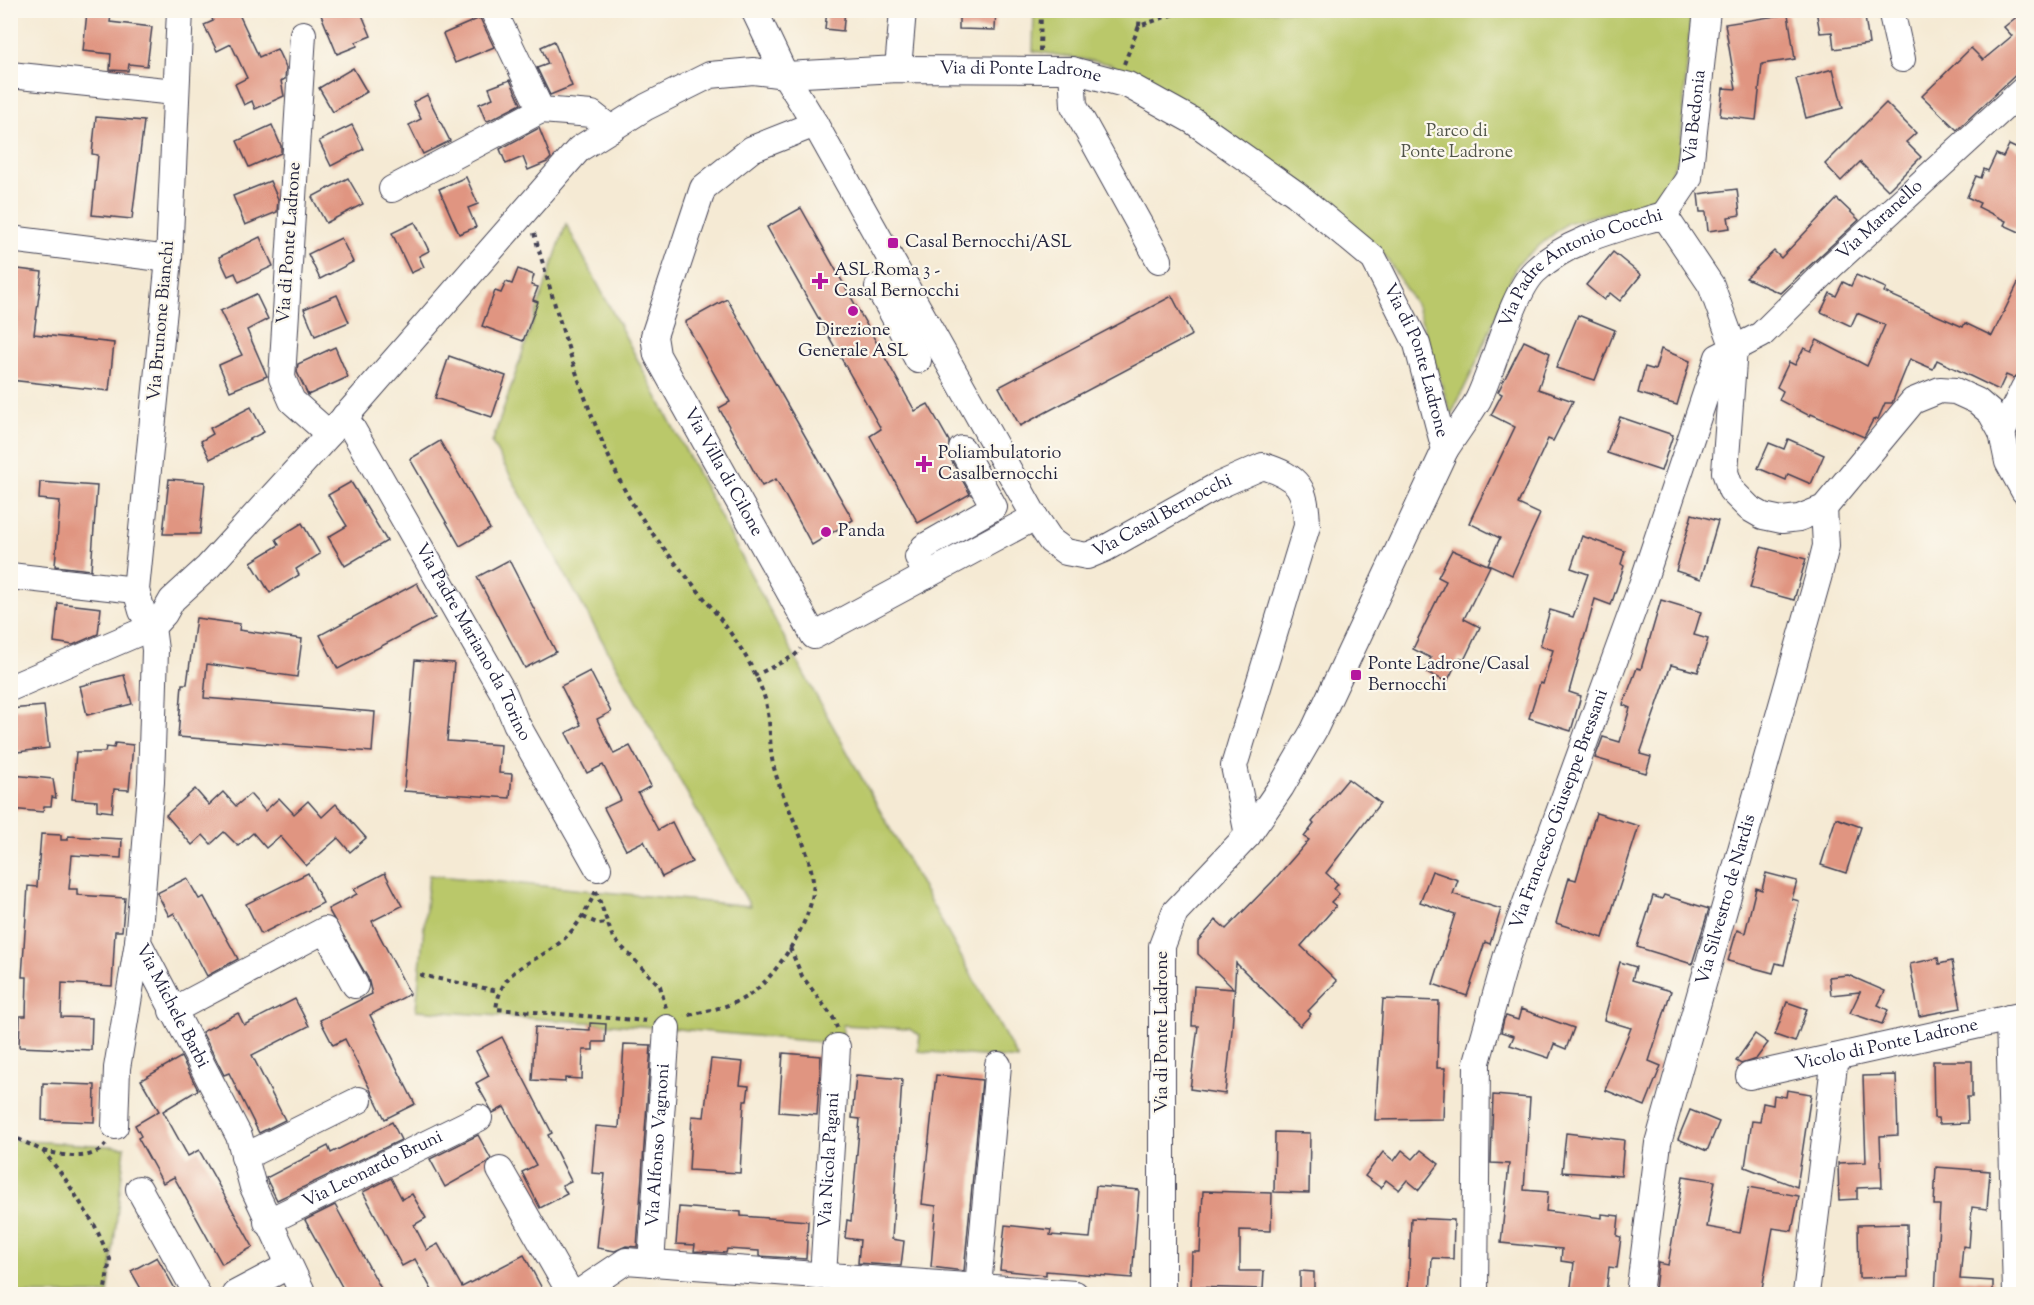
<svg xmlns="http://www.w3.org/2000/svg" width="2034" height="1305" font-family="'Sorts Mill Goudy',serif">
<rect width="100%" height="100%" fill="#fbf7ec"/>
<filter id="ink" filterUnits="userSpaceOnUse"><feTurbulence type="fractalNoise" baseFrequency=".0167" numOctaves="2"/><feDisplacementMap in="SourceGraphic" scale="12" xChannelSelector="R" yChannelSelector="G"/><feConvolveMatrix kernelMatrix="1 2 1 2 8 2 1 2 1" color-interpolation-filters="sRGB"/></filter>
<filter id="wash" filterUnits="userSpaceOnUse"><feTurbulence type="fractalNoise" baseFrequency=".008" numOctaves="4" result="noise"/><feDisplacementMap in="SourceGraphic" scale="24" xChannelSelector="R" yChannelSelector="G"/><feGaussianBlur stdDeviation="1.35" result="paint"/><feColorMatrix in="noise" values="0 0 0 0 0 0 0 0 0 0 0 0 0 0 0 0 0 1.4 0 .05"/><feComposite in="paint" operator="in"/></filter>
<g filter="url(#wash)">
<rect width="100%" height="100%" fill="#f5ead4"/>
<g fill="#bac86a" stroke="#6e7552" stroke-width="1.5">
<polygon points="1034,11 1691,11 1680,156 1657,200 1567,223 1517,264 1476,364 1451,415 1417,307 1384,254 1244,144 1110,64 1033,51"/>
<polygon points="566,224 794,656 1018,1059 918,1051 920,1035 909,1029 843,1025 842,1044 667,1028 416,1010 429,875 750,906 492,443"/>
<polygon points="11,1140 125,1147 108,1294 11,1294"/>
</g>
<g id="blocks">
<g fill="#e09581">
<polygon points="209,10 237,10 259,57 277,49 286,68 285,79 281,81 284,96 255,109 252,101 244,105 235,84 247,78 231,44 217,51 204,25 213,21"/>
<polygon points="319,10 360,10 371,36 356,42 357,46 337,54"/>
<polygon points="827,10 845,10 843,31 825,29"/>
<polygon points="959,10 996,10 995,30 959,29"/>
<polygon points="1816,10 1864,10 1869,44 1834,49 1832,32 1820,33"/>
<polygon points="2024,11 2024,67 1957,130 1922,96 1971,48 1983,60 2012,36 2004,27"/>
<polygon points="87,12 111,15 110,22 152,27 147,66 129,64 128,71 110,70 111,54 83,51"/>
<polygon points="1788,14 1795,59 1762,64 1756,120 1720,116 1723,88 1736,89 1725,24"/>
<polygon points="480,18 494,47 455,63 443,34"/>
<polygon points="554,41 572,86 550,95 537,68 548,64 541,47"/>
<polygon points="353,68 367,92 333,112 319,88"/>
<polygon points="1833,69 1843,108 1806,118 1796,79"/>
<polygon points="510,80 521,104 488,121 485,119 479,104 493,98 489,88"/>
<polygon points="427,95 450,141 423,154 409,125 421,119 413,102"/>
<polygon points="1886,103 1916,133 1906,142 1921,157 1888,190 1860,162 1841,181 1825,164"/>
<polygon points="96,117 144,121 132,219 92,215 98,155 92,154"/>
<polygon points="272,125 281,146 281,153 249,167 237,141"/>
<polygon points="352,125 364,149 331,166 319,141"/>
<polygon points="539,128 551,158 547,162 528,170 523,157 506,164 500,149"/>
<polygon points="2009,145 2024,152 2024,234 2004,225 2006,221 1978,207 1980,203 1967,197 1976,176 1981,178 1984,169 1988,171 1996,154 2003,157"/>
<polygon points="466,177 478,204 468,208 476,227 459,234 439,189"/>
<polygon points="348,178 363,204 326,223 312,197"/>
<polygon points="270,181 278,199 277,212 245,225 233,196"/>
<polygon points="1737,189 1740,215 1728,217 1730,228 1708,231 1706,212 1700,212 1698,194"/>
<polygon points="1837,199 1859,220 1780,293 1746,278 1774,251 1781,258"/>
<polygon points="801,208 915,411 928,404 949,441 949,456 970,494 918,523 870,436 881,429 767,227"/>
<polygon points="415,222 429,251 419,256 424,267 411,273 392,233"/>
<polygon points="260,237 273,266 239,282 235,273 228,276 219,257"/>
<polygon points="341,238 353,262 320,279 308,254"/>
<polygon points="1613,252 1641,275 1620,301 1610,293 1604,300 1586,285"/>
<polygon points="10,268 42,272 34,334 114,343 109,391 10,380"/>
<polygon points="518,269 534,275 531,285 538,287 533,300 538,302 523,341 482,326 495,291 501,293 506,282 512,284"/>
<polygon points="2024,271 2024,366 2020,374 2013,378 2006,375 1999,390 1937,360 1933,369 1910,359 1892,403 1885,403 1878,419 1873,420 1864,437 1811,414 1810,416 1779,400 1783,391 1777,387 1789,362 1795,365 1804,348 1811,351 1817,340 1867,366 1885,325 1857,313 1851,326 1821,312 1830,293 1836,296 1843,282 1851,286 1856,275 1886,288 1884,292 1963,327 1965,323 1992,336"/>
<polygon points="256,294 268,319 247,330 267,376 230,391 219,365 242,355 220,311"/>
<polygon points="337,295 349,322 315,336 304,309"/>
<polygon points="1172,296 1192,335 1020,426 999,387"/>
<polygon points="727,299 853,520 812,545 776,479 762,486 719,408 730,402 685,322"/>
<polygon points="1578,315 1615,330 1595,380 1556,368"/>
<polygon points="1524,341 1550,353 1538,389 1573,401 1553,441 1548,439 1518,504 1540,514 1512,575 1488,564 1500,538 1469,523 1515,427 1491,415 1502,394 1498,392"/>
<polygon points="335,347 348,377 308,395 297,372 298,364"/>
<polygon points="1661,349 1690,361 1677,405 1638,393 1645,367 1655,370"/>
<polygon points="449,356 506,376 492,417 435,398"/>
<polygon points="251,407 264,432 210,459 201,441 213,434 210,428"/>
<polygon points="1620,417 1673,435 1661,471 1607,453"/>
<polygon points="1788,439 1824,455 1811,484 1788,474 1786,480 1758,468 1769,443 1784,449"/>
<polygon points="440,441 490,529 460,546 410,459"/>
<polygon points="169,479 205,482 200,534 163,534"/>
<polygon points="40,482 97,486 91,570 55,566 60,501 39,499"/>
<polygon points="351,482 387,541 345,566 328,537 347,526 328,495"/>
<polygon points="1692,514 1718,521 1701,579 1676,571"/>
<polygon points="302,523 320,554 296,569 299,575 270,593 251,562 279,545 276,539"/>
<polygon points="1582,536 1625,551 1621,564 1624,566 1611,605 1595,599 1569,692 1581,696 1571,731 1529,718 1540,683 1543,684 1553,650 1540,646 1550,610 1573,617 1588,574 1571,568"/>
<polygon points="1761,547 1806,559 1794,600 1750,588"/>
<polygon points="1452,550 1490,566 1464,619 1480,627 1464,660 1459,658 1447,682 1424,671 1431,658 1413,649 1446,581 1438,577"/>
<polygon points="509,560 556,652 525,668 477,577"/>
<polygon points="417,583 435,618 338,669 320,635"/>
<polygon points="1661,600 1701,612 1694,635 1708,639 1698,672 1671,665 1640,754 1651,757 1646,773 1595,758 1603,737 1620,742 1630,708 1623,705 1637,668 1641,669"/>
<polygon points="58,603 101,608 98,634 73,645 54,642"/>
<polygon points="196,618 240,624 239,630 302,639 297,677 207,664 204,698 375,712 372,752 178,737 182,684 187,684"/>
<polygon points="415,660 454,663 447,741 501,745 499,773 512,774 510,798 404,791"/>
<polygon points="590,671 611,712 597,719 614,754 630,746 651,786 638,793 658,830 672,822 692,862 662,877 644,841 626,850 604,808 621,800 603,765 587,773 566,733 581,725 561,686"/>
<polygon points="124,675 132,704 87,715 80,686"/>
<polygon points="44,706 49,748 10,753 10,709"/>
<polygon points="115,743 133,745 129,790 114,789 112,812 97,810 97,801 72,799 76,752 105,752 106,747 114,748"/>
<polygon points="12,775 53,779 56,798 52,797 51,806 44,806 43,812 10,809"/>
<polygon points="1348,779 1380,803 1326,873 1338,884 1334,889 1339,894 1331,902 1336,906 1301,946 1337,981 1308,1011 1311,1014 1300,1026 1236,963 1232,1030 1225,1094 1190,1089 1198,1026 1192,1026 1194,986 1234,989 1198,954 1198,941 1216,920 1226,929 1273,881 1309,840 1304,837 1314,824 1312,822"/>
<polygon points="195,789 209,805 223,792 236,806 250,794 265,811 279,798 294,814 308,801 322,817 336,804 366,838 350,852 338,838 306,866 280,836 266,848 253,833 238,846 224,832 211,844 203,835 192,845 166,815"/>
<polygon points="1596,813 1639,826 1603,938 1556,923 1569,878 1576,880"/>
<polygon points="1836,818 1861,827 1846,873 1821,865"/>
<polygon points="41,834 61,835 61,840 68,840 68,836 122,839 121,858 72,855 69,889 77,889 77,895 125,898 122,931 115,931 112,986 62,983 61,1017 92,1018 91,1050 19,1047 20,1016 26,1016 27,977 22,977 28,886 37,887"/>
<polygon points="1432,871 1458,880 1453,894 1501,909 1490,944 1485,942 1467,996 1433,984 1455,914 1420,902"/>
<polygon points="308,873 323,903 261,934 246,904"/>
<polygon points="385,873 402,906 372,921 410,994 370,1015 415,1104 385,1119 345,1039 333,1045 320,1020 372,994 368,978 328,909 357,894 354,889"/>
<polygon points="1766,873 1797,881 1792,899 1799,901 1784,965 1776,963 1773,973 1728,961 1737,930 1745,933 1756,888 1762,890"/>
<polygon points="187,878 199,899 204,897 238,959 207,976 174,913 169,916 157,893"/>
<polygon points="1664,895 1709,909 1692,964 1637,947 1653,896 1662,899"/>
<polygon points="1938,958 1939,964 1952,961 1961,1008 1919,1016 1910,964"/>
<polygon points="1620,962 1636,967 1632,980 1671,991 1649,1061 1661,1066 1645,1106 1605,1090 1631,1028 1604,1020"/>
<polygon points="1848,975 1885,991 1878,1005 1888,1010 1882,1024 1850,1013 1860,992 1831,995 1829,977"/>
<polygon points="295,999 309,1026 252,1055 285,1120 259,1133 229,1073 224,1075 202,1032 238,1013 244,1025"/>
<polygon points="1383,999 1439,1001 1437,1068 1445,1068 1443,1119 1375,1120"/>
<polygon points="1787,1002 1807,1009 1795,1042 1775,1035"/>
<polygon points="1521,1009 1574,1028 1566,1049 1554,1044 1549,1058 1510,1045 1514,1036 1501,1032 1504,1019 1506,1016 1518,1020"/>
<polygon points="590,1023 606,1024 605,1042 593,1042 593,1050 583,1050 582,1079 565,1078 565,1082 532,1080 535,1027 590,1030"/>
<polygon points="1755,1034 1768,1043 1756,1059 1741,1064 1736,1061"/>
<polygon points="502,1037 552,1133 548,1135 571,1181 562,1185 567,1194 540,1208 522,1172 536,1165 504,1107 493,1113 476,1083 489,1076 476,1051"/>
<polygon points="624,1044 651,1045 637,1247 626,1246 615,1251 597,1248 605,1174 592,1173 596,1126 619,1128"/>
<polygon points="783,1053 821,1056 817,1115 779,1112"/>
<polygon points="181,1057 198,1090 163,1111 188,1156 199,1150 253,1247 222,1264 174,1177 163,1183 138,1138 141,1136 135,1125 159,1111 141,1080"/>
<polygon points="711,1059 743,1062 740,1085 749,1086 747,1101 744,1101 740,1173 689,1170 692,1116 704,1117"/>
<polygon points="1933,1061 1972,1061 1972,1097 1967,1097 1968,1123 1939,1124 1938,1118 1934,1118"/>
<polygon points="856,1075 902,1079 892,1239 904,1241 901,1266 858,1263 860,1240 845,1238 847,1220 851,1221 860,1119 852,1118"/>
<polygon points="936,1075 982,1080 964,1271 931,1267 936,1206 922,1204"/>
<polygon points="1896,1075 1898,1135 1880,1136 1882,1187 1857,1188 1857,1199 1839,1200 1838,1163 1866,1162 1863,1076"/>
<polygon points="43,1083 95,1085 94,1122 42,1120"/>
<polygon points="1787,1090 1811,1094 1797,1187 1745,1167 1752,1121 1760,1122 1763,1103 1773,1105 1774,1095 1786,1097"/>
<polygon points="1493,1095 1530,1098 1524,1190 1548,1192 1546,1211 1602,1218 1602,1214 1619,1216 1617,1236 1621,1237 1617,1268 1609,1267 1606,1294 1570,1294 1574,1263 1561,1261 1562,1249 1501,1243 1509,1164 1491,1163"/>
<polygon points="1690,1110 1719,1122 1707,1151 1678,1139"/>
<polygon points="392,1122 401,1140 277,1200 266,1178 328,1146 331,1153"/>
<polygon points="1275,1132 1310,1133 1309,1193 1274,1192"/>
<polygon points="1566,1133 1624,1140 1621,1176 1562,1172"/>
<polygon points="478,1135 491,1159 486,1164 445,1187 430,1159"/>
<polygon points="1402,1150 1413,1159 1421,1150 1439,1164 1419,1190 1407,1180 1399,1190 1386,1180 1381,1188 1365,1176 1383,1152 1394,1161"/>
<polygon points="1936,1167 1990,1171 1987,1209 1972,1207 1969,1247 1963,1246 1960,1279 1993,1281 1993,1294 1935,1294 1940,1205 1934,1205"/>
<polygon points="1683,1176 1715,1181 1707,1227 1740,1233 1749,1187 1799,1196 1792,1231 1773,1228 1761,1294 1686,1294 1655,1290 1658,1263 1668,1265"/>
<polygon points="391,1178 402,1199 412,1194 426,1218 414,1225 427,1250 438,1244 462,1287 524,1255 545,1294 434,1294 415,1259 402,1266 363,1192"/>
<polygon points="1096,1186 1139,1190 1132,1278 1046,1271 1046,1275 1000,1270 1005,1225 1051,1230 1050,1235 1090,1238"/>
<polygon points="1203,1191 1272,1193 1271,1231 1240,1230 1240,1271 1264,1271 1263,1289 1191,1287 1192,1252 1200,1252"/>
<polygon points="335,1205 384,1294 346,1294 305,1220"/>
<polygon points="679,1207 741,1212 741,1216 808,1221 806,1259 759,1256 759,1251 727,1249 726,1253 694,1251 695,1245 676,1244"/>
<polygon points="1411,1218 1454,1220 1453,1259 1432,1258 1430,1294 1408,1294"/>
<polygon points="1907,1224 1908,1277 1859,1278 1858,1225"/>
<polygon points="157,1257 178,1294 144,1294 131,1271"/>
<polygon points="1300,1271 1314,1272 1314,1294 1300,1294"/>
</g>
</g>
</g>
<g filter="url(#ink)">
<use href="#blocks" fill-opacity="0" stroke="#424052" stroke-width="1.5"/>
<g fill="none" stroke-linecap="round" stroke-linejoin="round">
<g stroke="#424052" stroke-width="28">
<g id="minor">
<path id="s1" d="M180 10 169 259 136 590 142 611 152 627 155 650 151 782 138 942 239 1136 253 1187 303 1294"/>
<polyline points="493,10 541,110 592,114 611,129"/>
<path id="s2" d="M754 10 785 75 815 124 1035 517 1051 541 1066 552 1087 556 1106 548 1215 487 1263 466C1299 477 1306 488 1307 526L1234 766 1248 835"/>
<polyline points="1891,10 1902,59"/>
<polyline points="303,34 282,378 292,401 329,434"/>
<polyline points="898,69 903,10"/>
<polyline points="1072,70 1074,106 1159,260"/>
<polyline points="10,75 175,92"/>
<path id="s3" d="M815 124 752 149 703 188 654 336 657 355 814 636 1035 517"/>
<polyline points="392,189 541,110"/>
<path id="s4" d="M1664 215 1689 178 1707 10"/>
<polyline points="10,239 169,259"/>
<polyline points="878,287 918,360"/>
<path id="s5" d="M345 416 504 694 516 723 598 868"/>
<polyline points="2002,433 2024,388"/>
<path id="s6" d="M1445 450C1456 433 1468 417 1478 400 1494 368 1512 293 1535 271 1570 238 1620 228 1664 215L1711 285 1734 348 1725 472 1731 490 1749 508 1763 516 1782 520 1799 518 1824 508 1913 401 1940 390 1955 391 1977 401 1991 413 2002 433 2008 462 2024 491"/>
<polyline points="10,576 136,590"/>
<polyline points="926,576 918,557 924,547 994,507 962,449"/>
<path id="s7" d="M10 688 152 627 164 614 172 600 208 567 352 409 579 149 646 107 710 75 753 71 785 75 898 69 1072 70 1128 85 1193 121 1296 194 1374 259 1417 344 1445 450 1314 730 1281 787 1248 835 1175 912 1162 946V1294"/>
<polyline points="172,1011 325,930 355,985"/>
<polyline points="2009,1018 2016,1294"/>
<path id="s8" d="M1749 1076 2024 1015"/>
<polyline points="115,1126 117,1068 138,942"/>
<polyline points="244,1157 359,1100"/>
<polyline points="500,1170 571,1294"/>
<polyline points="139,1189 197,1294"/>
<path id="s9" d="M267 1222 479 1118"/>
<path id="s10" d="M651 1263 667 1028"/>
<path id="s11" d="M823 1276 837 1047"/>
<polyline points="978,1287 998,1065"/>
<polyline points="235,1294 288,1266"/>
<polyline points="577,1294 626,1261 1075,1294"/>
<path id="s12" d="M1475 1294 1477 1062 1507 955 1643 582 1718 357 1761 335 1831 266 2024 89"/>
<path id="s13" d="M1639 1294 1658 1143 1818 578 1826 546 1824 508"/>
<polyline points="1806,1294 1835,1057"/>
</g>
</g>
<g stroke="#424052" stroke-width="4" stroke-dasharray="4.5 4.5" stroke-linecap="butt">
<polyline points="1139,26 1140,10"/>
<polyline points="1040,51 1041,10"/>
<polyline points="1124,64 1139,26 1186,10"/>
<path d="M534 233C559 319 582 404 622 485 655 549 710 596 746 657 755 673 766 695 768 713 771 731 769 750 774 768 784 806 808 841 813 881 818 913 774 982 746 997 727 1008 706 1011 685 1016"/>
<polyline points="754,676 794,656 801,649"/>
<path d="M596 891C586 911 576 930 558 944 529 967 502 966 496 1009L648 1021"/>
<polyline points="596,891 613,938 660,986 666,1008"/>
<polyline points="583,917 599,924 606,923"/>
<polyline points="790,948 802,976 834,1019 837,1028"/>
<polyline points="420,975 498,991"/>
<polyline points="10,1135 43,1151 64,1177 95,1226 110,1259 104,1294"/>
<path d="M43 1151C65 1155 90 1163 106 1144"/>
</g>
<use href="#minor" stroke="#fff" stroke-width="26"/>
</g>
</g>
<g fill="#b5179e" stroke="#fbf7ec" stroke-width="2">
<rect x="887" y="237" width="12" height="12" rx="3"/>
<path d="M817 272h6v6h6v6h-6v6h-6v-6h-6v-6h6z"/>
<circle cx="853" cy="311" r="6"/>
<path d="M921 455h6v6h6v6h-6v6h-6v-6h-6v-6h6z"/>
<circle cx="826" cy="532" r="6"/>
<rect x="1350" y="669" width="12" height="12" rx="3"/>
</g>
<g text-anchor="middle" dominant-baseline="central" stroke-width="4.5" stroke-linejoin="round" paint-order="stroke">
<g font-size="18" fill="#22223b" stroke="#fbf7ec">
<text stroke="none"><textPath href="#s7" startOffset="1258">Via di Ponte Ladrone</textPath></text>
<text stroke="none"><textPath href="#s4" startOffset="106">Via Bedonia</textPath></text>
<text stroke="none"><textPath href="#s12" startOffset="1191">Via Maranello</textPath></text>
<text transform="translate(290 243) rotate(-86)">Via di Ponte Ladrone</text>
<text stroke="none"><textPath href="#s6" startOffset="240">Via Padre Antonio Cocchi</textPath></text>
<text transform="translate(162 321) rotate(-85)">Via Brunone Bianchi</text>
<text stroke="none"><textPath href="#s7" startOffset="1780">Via di Ponte Ladrone</textPath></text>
<text stroke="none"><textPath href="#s3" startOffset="440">Via Villa di Cilone</textPath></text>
<text stroke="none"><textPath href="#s2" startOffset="734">Via Casal Bernocchi</textPath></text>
<text stroke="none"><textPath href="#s5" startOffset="260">Via Padre Mariano da Torino</textPath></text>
<text stroke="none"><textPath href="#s12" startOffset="498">Via Francesco Giuseppe Bressani</textPath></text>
<text stroke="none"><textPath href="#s13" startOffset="405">Via Silvestro de Nardis</textPath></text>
<text stroke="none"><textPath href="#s1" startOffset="1011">Via Michele Barbi</textPath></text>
<text transform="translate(1163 1032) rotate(-90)">Via di Ponte Ladrone</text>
<text stroke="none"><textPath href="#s8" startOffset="141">Vicolo di Ponte Ladrone</textPath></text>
<text stroke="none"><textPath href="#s10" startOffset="118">Via Alfonso Vagnoni</textPath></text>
<text stroke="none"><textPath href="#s11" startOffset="116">Via Nicola Pagani</textPath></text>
<text stroke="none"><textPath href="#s9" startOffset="118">Via Leonardo Bruni</textPath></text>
</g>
<g font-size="18" fill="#505449" stroke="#fbf7ec">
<text x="1457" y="132">Parco di<tspan x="1457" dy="21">Ponte Ladrone</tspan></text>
</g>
<g font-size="18" fill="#22223b" stroke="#fbf7ec" text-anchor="start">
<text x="905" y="243">Casal Bernocchi/ASL</text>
<text x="834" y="271">ASL Roma 3 -<tspan x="834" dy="21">Casal Bernocchi</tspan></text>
<text x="853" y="331" text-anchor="middle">Direzione<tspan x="853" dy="21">Generale ASL</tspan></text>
<text x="938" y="454">Poliambulatorio<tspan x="938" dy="21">Casalbernocchi</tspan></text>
<text x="838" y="532">Panda</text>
<text x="1368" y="665">Ponte Ladrone/Casal<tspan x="1368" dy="21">Bernocchi</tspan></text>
</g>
</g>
<rect width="2034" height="1305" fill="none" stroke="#fbf7ec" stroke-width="36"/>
</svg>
